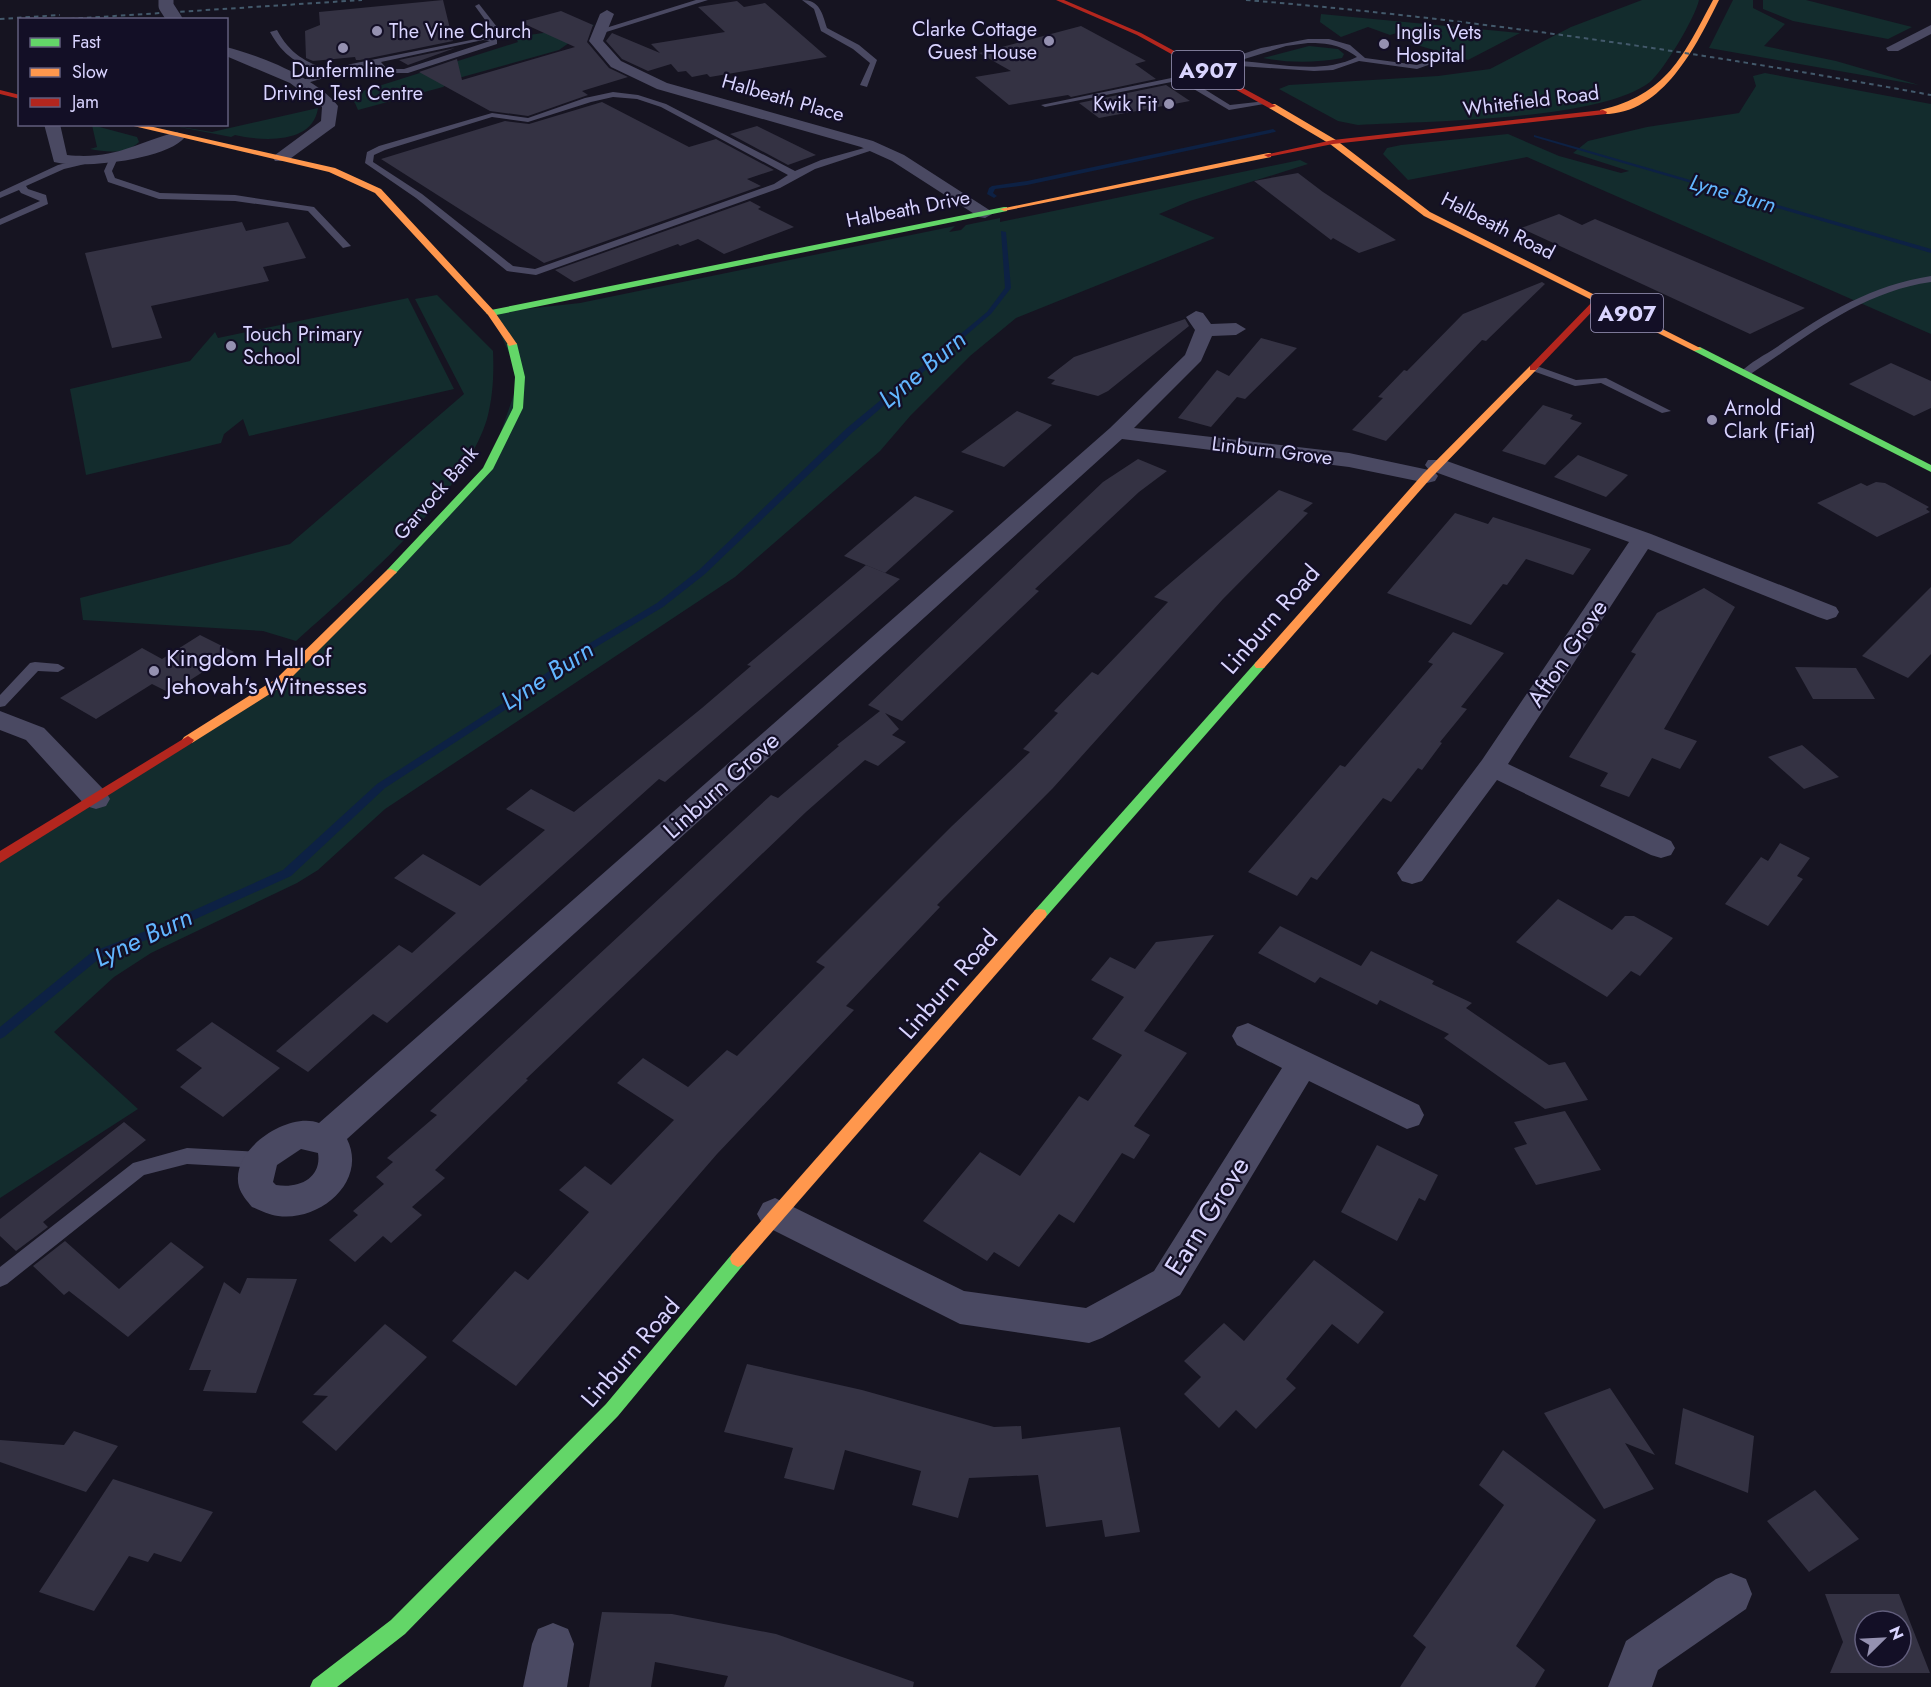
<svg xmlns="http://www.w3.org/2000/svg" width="1931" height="1687" font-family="Jost,sans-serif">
<rect width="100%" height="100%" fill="#161421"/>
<g fill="#132c2d">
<path d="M1642 0H1699C1695 18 1664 70 1650 82 1600 121 1425 121 1358 125L1338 121 1279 89 1289 85 1438 76 1490 69 1571 27Z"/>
<polygon points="1733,0 1753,0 1753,8 1785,24 1764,46 1836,61 1919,85 1709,48"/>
<polygon points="1763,0 1806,0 1912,27 1888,39 1793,21 1763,9"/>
<polygon points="1321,14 1520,33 1468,60 1410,43 1417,38 1400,32 1390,35 1368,27 1341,37 1320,22"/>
<polygon points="578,22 594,25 559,50 455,79 443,87 358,110 355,103 347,96 518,42 515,37 543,33"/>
<path d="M1309 46 1338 49 1344 54 1342 58C1315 63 1289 63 1263 58Z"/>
<polygon points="1765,73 1931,104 1931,334 1527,157 1408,180 1383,154 1387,148 1401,145 1508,134 1559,156 1621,173 1629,171 1573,153 1588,141 1647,127 1739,113 1756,86 1753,76"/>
<path d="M318 108C313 145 261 141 235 135L231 137 169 125 212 132Z"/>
<path d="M92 125 137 137 139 142C126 155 106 152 90 149L97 147Z"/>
<polygon points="1300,160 1308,164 1190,201 1159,214 1215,238 1016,318 970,356 911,415 880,451 735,577 385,809 318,870 297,883 151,953 114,977 54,1032 138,1109 0,1198 0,858 280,682 488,469 520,377 491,313 580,303 955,226 949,232 961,230 966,225 1000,218 1000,222"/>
<path d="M437 295 493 351C494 374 493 397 487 419 463 497 356 587 296 641L263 631 83 620 80 598 290 544 464 394 415 299Z"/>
<polygon points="408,298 454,389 249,436 243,419 224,434 221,443 86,475 70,389 190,361 215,332 218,338"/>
</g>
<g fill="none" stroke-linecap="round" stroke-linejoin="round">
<g fill="#0d2144" fill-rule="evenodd">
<polygon points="1273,129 1276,131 1275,132 1027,185 995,189 993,193 997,196 994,198 987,194 989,188 992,186 1027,181"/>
<polygon points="1534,135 1931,249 1931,253 1534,137"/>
<polygon points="1001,231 1006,232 1011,288 991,314 853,432 705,574 663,607 591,650 511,706 385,788 291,876 169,931 100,958 4,1037 0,1039 0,1027 92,952 161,925 283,870 377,784 505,702 585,646 657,603 699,570 847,428 987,312 1005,288"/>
</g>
</g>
<g fill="#343243" fill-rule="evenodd">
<polygon points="443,0 453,41 360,60 356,60 355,57 313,61 306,58 305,31 320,25 319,12"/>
<polygon points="737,1 744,7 765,3 827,57 710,77 707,74 692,77 686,71 678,72 671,64 648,71 622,59 606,41 612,33 660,53 651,44 725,32 698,7"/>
<polygon points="561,11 593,25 587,42 609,68 628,77 582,91 588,95 528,116 490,111 419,72 457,59 462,80 575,47 520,22"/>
<polygon points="1081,26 1146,61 1135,64 1156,79 1071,97 1068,95 1009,105 975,77 1011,71 979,53"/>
<polygon points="455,48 408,65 399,60"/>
<polygon points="1166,85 1190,101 1099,118 1079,103"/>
<polygon points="602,102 689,147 716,139 774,170 747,179 761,186 544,263 381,159 505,121 529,124"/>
<polygon points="757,126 816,155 788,165 730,134"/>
<polygon points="1298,173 1323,192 1396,240 1359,253 1333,238 1331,240 1254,181"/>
<polygon points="750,201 761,207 758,209 794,227 724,254 698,239 680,246 678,244 574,282 555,270"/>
<polygon points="1559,214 1582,225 1595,219 1805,308 1750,334 1521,228"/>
<polygon points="242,222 246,231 288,222 306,258 263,267 269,281 151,306 162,338 112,348 85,253"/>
<polygon points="1542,282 1545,284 1486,341 1482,340 1386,441 1352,430 1383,398 1378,397 1404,370 1407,371 1463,314"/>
<polygon points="1185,319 1189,326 1108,391 1098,396 1051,384 1055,380 1047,378 1074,357"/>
<polygon points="1261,338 1297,348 1245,399 1237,397 1211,427 1178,418 1217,370 1229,376"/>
<polygon points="1891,363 1931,381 1931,408 1914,416 1849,384"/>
<polygon points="1543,405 1573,415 1570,419 1582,423 1545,465 1502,451"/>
<polygon points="1017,411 1052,425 1004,467 961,452"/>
<polygon points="1578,455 1628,475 1606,497 1554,477"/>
<polygon points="1138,459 1167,471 1139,492 1035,589 1039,591 902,721 885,713 899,729 892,735 906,742 878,766 865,760 806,812 526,1079 528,1080 435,1170 445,1178 412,1207 422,1215 391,1243 383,1236 355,1262 329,1240 358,1215 353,1211 384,1184 376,1177 393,1162 387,1158 437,1115 430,1111 771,795 778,798 839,746 837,745 880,711 868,705 1103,482"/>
<polygon points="1876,482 1885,483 1929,507 1926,509 1930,512 1877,537 1817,503 1861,483 1867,486"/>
<polygon points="1279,490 1313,503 1303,511 1308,513 1223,599 1053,788 937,905 940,907 846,1006 854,1010 717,1154 516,1386 452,1341 515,1271 528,1280 589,1212 559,1190 585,1166 611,1185 674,1120 617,1083 643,1058 688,1087 727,1050 737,1056 825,967 816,962 952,826 1030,752 1023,749 1058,713 1054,711 1092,672 1098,675 1168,602 1154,597"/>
<polygon points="915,496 954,511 885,573 844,556"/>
<polygon points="1455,513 1488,524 1493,517 1591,549 1573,575 1526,559 1507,585 1503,584 1471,625 1387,593"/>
<polygon points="866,565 900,579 665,782 659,779 387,1023 373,1014 308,1072 276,1051 399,945 412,953 456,913 394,878 423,854 480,886 545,830 506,809 531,789 574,812 702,708 751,666 747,665"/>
<polygon points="1931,587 1931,654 1908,678 1862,656"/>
<polygon points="1704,588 1735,607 1664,729 1697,741 1680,769 1652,758 1629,797 1600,786 1608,773 1569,757 1636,654 1631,652 1657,613"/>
<polygon points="1453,632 1504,653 1461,707 1467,709 1440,742 1442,743 1422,770 1418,768 1391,802 1383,798 1317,880 1311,877 1297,896 1248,872 1340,765 1345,767 1433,664 1428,662"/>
<polygon points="200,635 234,652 170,693 152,684 96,719 60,698 142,648 162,659"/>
<polygon points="1795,667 1856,668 1875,699 1813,699"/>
<polygon points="1802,745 1839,777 1804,789 1768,757"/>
<polygon points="1780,843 1810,858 1797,876 1803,879 1768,926 1725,904 1761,857 1768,861"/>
<polygon points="1558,899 1612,930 1625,916 1634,916 1673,938 1640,976 1631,971 1607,997 1516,942"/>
<polygon points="1280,926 1361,966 1371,951 1434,981 1432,984 1472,1003 1466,1008 1549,1065 1565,1062 1588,1100 1545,1109 1444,1038 1449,1034 1380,1000 1377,1005 1320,977 1315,983 1258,953"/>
<polygon points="1214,935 1144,1031 1187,1053 1134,1126 1150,1135 1134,1159 1122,1153 1074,1223 1059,1214 1019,1267 994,1252 987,1261 923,1221 980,1152 1020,1176 1079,1096 1088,1101 1122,1055 1092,1039 1124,997 1091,980 1110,957 1135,969 1156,942"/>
<polygon points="212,1022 280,1068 223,1117 180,1087 202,1068 176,1050"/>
<polygon points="1565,1111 1601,1170 1536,1185 1514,1148 1527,1144 1514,1122"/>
<polygon points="124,1122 146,1140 43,1222 48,1227 16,1251 0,1236 0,1219"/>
<polygon points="1377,1145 1438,1175 1425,1201 1419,1198 1397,1241 1341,1212"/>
<polygon points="65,1241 119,1289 171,1242 204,1267 128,1337 69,1291 64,1295 33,1266"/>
<polygon points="1314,1260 1384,1312 1358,1344 1332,1324 1286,1379 1296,1388 1256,1429 1236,1410 1219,1428 1184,1394 1201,1377 1184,1361 1224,1323 1244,1341"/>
<polygon points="247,1278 297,1279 256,1393 203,1391 211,1370 189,1370 224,1282 240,1294"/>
<polygon points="385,1324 427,1357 336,1451 302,1422 328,1396 313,1395"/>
<polygon points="747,1364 862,1390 994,1427 1021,1426 1022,1439 1120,1427 1140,1532 1105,1537 1102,1520 1046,1527 1038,1475 969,1478 958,1518 912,1505 921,1471 845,1450 834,1490 784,1478 793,1448 724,1432"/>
<polygon points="1610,1388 1655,1455 1625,1443 1654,1489 1604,1509 1544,1413"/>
<polygon points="1683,1408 1754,1436 1748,1493 1675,1464"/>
<polygon points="74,1431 118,1446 86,1492 0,1462 0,1440 64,1445"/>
<polygon points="1503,1450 1596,1520 1516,1646 1545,1670 1535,1687 1400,1687 1426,1647 1413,1636 1504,1505 1479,1485"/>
<polygon points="113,1479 213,1512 181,1562 154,1553 148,1562 129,1556 94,1611 39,1592"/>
<polygon points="1815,1490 1859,1539 1809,1572 1767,1521"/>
<path d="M1825 1594H1899L1930 1673H1830L1843 1642ZM1865 1621H1901V1657H1865Z"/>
<polygon points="602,1612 672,1614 776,1634 914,1682 913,1687 724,1687 728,1676 655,1662 651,1687 589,1687"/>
</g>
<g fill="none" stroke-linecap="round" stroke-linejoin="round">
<g fill="#4a4962" fill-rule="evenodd">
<polygon points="696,0 708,0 603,33 596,31"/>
<path d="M802 0C820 0 822 13 827 28L859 45 877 60 867 87 860 85 870 63 853 49 821 31 814 9Z"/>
<path d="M479 4 504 36 497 40V44L408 73H382L374 63 297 86V82L323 73C299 65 283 56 270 32L277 30C290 54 305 62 331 71L351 64 496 35 475 6ZM483 40 490 41 404 69H387L381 62Z"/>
<path d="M1308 39H1329L1350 45 1365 58 1417 65 1441 57 1445 59 1417 69 1359 61 1333 70 1314 71 1225 65 1211 70 1216 72 1212 74 1045 107 1041 105 1205 71 1203 67 1261 48ZM1308 43C1328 43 1341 45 1357 57 1321 75 1276 63 1238 61L1286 46Z"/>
<polygon points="1216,79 1220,81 1219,83 1201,87 1230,105 1266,101 1270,103 1229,110 1192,88 1194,84"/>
<path d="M613 92 638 95 666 104 795 171 821 160 875 145 879 148 815 169 780 188 536 275 507 271 416 198 365 163 367 152 379 146 492 113 528 118 585 98ZM613 97 637 99 661 107 788 175 774 184 535 269 513 266 422 194 373 162 374 155 385 150 492 117 528 122 591 102Z"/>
<polygon points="113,157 117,160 112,171 115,178 160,193 235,195 314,207 351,246 343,248 308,211 235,201 159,199 108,182 104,171 109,160"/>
<polygon points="82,159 85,160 85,164 64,169 26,186 28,189 46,195 48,204 0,225 0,219 40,201 21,193 19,190 0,198 0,192 58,165"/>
<path d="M1931 276V282C1860 292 1807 337 1749 375L1740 373C1750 362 1765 355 1777 347 1826 313 1872 285 1931 276Z"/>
<polygon points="1534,365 1576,380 1606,378 1671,411 1662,413 1601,383 1575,386 1530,370 1530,366"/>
<polygon points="35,662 58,664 65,668 58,672 38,671 5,706 0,707 0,695 30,663"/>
<polygon points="187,1148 261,1152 267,1155 270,1160 267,1165 261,1168 187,1164 144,1175 7,1284 0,1287 0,1267 133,1163"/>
</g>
<g fill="#4a4962" fill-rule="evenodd">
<polygon points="607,10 614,14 603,41 621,61 667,83 873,141 904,155 994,213 985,218 979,217 892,161 861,147 657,89 611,67 589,41 600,14"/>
<polygon points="1931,25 1931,34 1898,51 1888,51 1886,48"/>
<path d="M226 47C259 55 317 78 338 106L335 126 287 161H275L273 158 275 155 321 121 322 107 290 83 226 56Z"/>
<path d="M44 124H60L67 155C115 160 135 143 177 132L185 137C167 160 82 169 54 162Z"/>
<path d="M1196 311 1203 313 1211 324 1236 323 1246 329 1236 335 1212 336 1201 361 1134 428 1349 453 1429 470 1425 465 1428 460H1444L1651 534 1836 607 1839 612 1836 617 1827 620 1818 617 1648 549 1508 764 1671 841 1675 848 1671 855 1661 858 1651 855 1497 780 1422 881 1412 884 1402 881 1397 873 1482 760 1629 542 1435 472 1438 476 1435 481 1427 483 1349 467 1122 439 347 1139C368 1181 320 1222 278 1216 269 1215 260 1210 252 1207 247 1201 241 1194 239 1187 229 1150 288 1111 319 1123L1110 428 1185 355 1195 330 1186 317ZM301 1149 318 1153C322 1178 299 1189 276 1185L273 1182 277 1165Z"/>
<polygon points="0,711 44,728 106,792 110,799 106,806 96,809 86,806 26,740 0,730"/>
<polygon points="1248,1023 1419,1105 1424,1115 1419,1125 1407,1129 1309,1081 1180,1295 1102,1338 1089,1343 960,1324 763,1225 757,1214 763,1203 775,1198 964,1291 1086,1308 1154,1271 1282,1068 1237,1045 1232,1036 1237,1027"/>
<polygon points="1731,1573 1746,1579 1752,1594 1746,1609 1658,1670 1652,1687 1608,1687 1626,1641 1716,1579"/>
<polygon points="553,1623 568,1629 574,1644 567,1687 523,1687 532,1644 538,1629"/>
</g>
<g fill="#63d668" fill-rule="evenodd">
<polygon points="1004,207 1007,207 1007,211 491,316 486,313 491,310"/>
<polygon points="512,341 517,344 525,377 523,408 493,469 395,574 387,574 387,570 483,468 513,408 515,377 507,344"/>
<polygon points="1694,347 1700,347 1931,465 1931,472 1694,351"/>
<polygon points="1260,661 1264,662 1266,665 1264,668 1045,918 1035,918 1033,914 1035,910 1256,662"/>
<polygon points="738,1251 744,1254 746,1259 744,1264 618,1416 405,1634 337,1687 310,1687 313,1680 391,1620 606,1404 732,1254"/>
</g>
<g fill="#ff974d" fill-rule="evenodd">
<path d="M1713 0H1719C1696 46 1662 117 1600 114V110C1667 95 1683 56 1713 0Z"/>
<polygon points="1269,104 1275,104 1336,140 1430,212 1702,349 1694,351 1424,216 1330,144 1269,108"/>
<polygon points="125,124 140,124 335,168 381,189 494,311 517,344 509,346 488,315 375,193 329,172"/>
<polygon points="1268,153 1271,153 1271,157 1004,211 1000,209"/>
<polygon points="1530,366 1538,368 1431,478 1264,668 1256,668 1254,665 1256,662 1423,474"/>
<polygon points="391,569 397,572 284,685 192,743 184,743 182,740 184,737 276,679 387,570"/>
<polygon points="1040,909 1045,910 1047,914 1045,918 744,1264 738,1267 732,1264 730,1259 732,1254 1035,910"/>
</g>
<g fill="#b3261e" fill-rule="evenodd">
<polygon points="1056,0 1064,0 1141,33 1276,106 1269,108 1137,35"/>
<polygon points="0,90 20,95 20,99 0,94"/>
<polygon points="1603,110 1607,112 1606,114 1333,144 1268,157 1264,155 1333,140"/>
<polygon points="1597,297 1604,299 1536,370 1530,370 1530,366"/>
<polygon points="188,736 194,740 192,743 0,863 0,851"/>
</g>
<g stroke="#43596b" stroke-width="2" stroke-dasharray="4.5 4" stroke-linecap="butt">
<path d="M1246 0C1476 19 1704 53 1931 95"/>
<polyline points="0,19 60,15"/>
<polyline points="53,20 362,0"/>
</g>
<polyline stroke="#4a4962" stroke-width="15" points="166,0 166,6 175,20"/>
</g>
<g fill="#9591b1" stroke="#130f26" stroke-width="2">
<circle cx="377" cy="31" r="6"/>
<circle cx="1049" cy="41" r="6"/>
<circle cx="1384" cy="44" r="6"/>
<circle cx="343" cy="48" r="6"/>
<circle cx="1169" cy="104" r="6"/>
<circle cx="231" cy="346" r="6"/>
<circle cx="1712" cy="420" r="6"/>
<circle cx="154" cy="671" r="6"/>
</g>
<g text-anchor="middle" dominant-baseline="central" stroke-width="4.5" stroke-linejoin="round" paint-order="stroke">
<g font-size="20" fill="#d9d4ff" stroke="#130f26" text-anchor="start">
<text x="1037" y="29" text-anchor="end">Clarke Cottage<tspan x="1037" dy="23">Guest House</tspan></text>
<text x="389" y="31">The Vine Church</text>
<text x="1396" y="32">Inglis Vets<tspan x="1396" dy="23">Hospital</tspan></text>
<text x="343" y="70" text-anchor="middle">Dunfermline<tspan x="343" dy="23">Driving Test Centre</tspan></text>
<text x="1157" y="104" text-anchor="end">Kwik Fit</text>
<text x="243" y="334">Touch Primary<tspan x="243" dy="23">School</tspan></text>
<text x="1724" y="408">Arnold<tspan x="1724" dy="23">Clark (Fiat)</tspan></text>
</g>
<g font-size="20" fill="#d9d4ff" stroke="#130f26">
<text transform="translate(783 98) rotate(16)">Halbeath Place</text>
<text transform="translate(1531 101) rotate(-7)">Whitefield Road</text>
<text transform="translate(908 209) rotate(-11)">Halbeath Drive</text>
<text transform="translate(1498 226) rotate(27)">Halbeath Road</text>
<text transform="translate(1272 451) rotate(7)">Linburn Grove</text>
<text transform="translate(436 493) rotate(-49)">Garvock Bank</text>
</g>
<g fill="#130f26" stroke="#9e99be" stroke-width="1.5">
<rect x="1172" y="51" width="72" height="38" rx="4.5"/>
<rect x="1591" y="294" width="72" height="38" rx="4.5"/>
</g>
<g font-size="22" font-weight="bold" fill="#d9d4ff">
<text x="1208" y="70">A907</text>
<text x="1627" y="313">A907</text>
</g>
<g font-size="22" font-style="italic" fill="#62b6ff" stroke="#130f26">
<text transform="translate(1733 193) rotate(16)">Lyne Burn</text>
</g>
<g font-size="24" fill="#d9d4ff" stroke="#130f26">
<text transform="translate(1270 619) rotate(-49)">Linburn Road</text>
<text transform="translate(1567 653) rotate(-56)">Afton Grove</text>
<text transform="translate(721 785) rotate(-42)">Linburn Grove</text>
<text transform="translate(948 984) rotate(-49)">Linburn Road</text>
<text transform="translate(630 1352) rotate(-49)">Linburn Road</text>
</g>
<g font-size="24" fill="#d9d4ff" stroke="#130f26" text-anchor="start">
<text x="166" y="657">Kingdom Hall of<tspan x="166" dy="28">Jehovah's Witnesses</tspan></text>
</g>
<g font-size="26" font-style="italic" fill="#62b6ff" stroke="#130f26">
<text transform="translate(922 369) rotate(-40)">Lyne Burn</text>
<text transform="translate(547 675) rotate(-33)">Lyne Burn</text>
<text transform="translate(143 937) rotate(-25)">Lyne Burn</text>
</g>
<g font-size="28" fill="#d9d4ff" stroke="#130f26">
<text transform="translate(1207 1216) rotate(-58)">Earn Grove</text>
</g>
</g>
<rect x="18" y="18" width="210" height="108" fill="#130f26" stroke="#625e7d" stroke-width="1.5"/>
<rect x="30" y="38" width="30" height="9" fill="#63d668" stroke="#625e7d" stroke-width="1.5"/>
<text x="72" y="48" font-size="18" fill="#d9d4ff">Fast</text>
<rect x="30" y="68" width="30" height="9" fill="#ff974d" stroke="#625e7d" stroke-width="1.5"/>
<text x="72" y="78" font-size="18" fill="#d9d4ff">Slow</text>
<rect x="30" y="98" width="30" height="9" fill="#b3261e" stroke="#625e7d" stroke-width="1.5"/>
<text x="72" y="108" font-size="18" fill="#d9d4ff">Jam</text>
<g transform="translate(1883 1639) rotate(66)"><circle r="28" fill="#130f26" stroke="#625e7d" stroke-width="1.5"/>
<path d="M0-4.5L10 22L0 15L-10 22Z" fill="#9591b1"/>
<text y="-9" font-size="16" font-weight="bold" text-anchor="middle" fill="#d9d4ff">N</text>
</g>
</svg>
